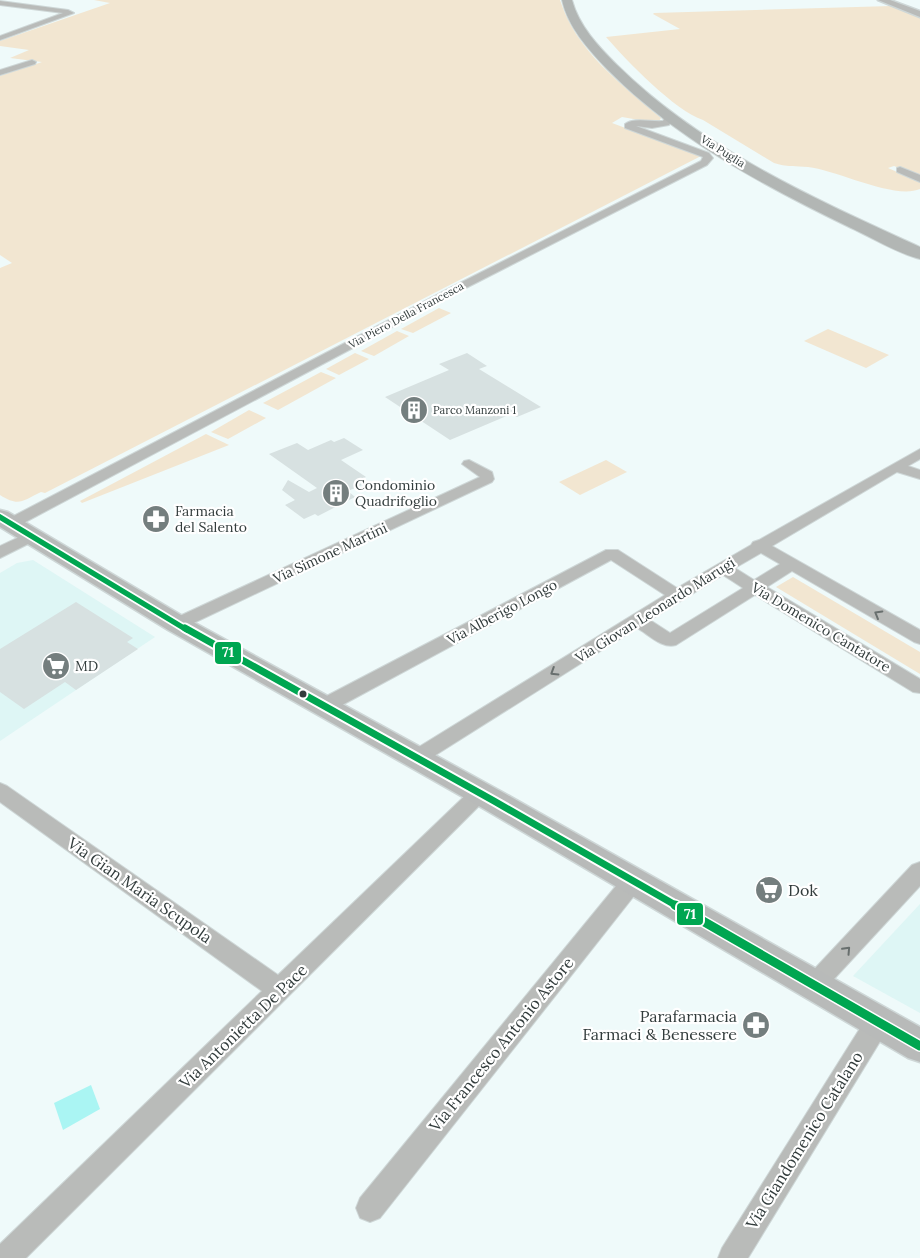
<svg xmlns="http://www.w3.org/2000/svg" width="920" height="1258" font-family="Lora,serif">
<rect width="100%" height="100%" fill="#effafa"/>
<g fill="#def6f5">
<polygon points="33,560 155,637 0,741 0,573 17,563"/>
<polygon points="920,904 920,1013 853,976"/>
</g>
<g fill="#f2e6d1">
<path d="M94 0H560C576 51 621 84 661 118L659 121H645L622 117 612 123 701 156 45 493 41 492C22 501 19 507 0 495V268L12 263 0 255V76L42 62 10 58 29 50 0 46V41L110 3Z"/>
<path d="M891 6 920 17V176L894 166 888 168 920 182V189C894 200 837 170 808 167 796 166 786 167 774 163L703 120C675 111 626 60 606 37L680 29 653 14 654 13Z"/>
<polygon points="439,308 451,313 413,333 401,329"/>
<polygon points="828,329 889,355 866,368 804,341"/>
<polygon points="397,331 409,336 374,356 361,351"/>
<polygon points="355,353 369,359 339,375 326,369"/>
<polygon points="321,372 336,378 278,410 263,403"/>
<polygon points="249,410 266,418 228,439 211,432"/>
<polygon points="206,434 229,445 82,503 80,501"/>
<polygon points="606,460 627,472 580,495 559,482"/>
<polygon points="793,577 920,652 920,674 776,587"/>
</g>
<polygon fill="#aaf5f3" points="91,1085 100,1109 63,1130 54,1103"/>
<g fill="#d7e1e1">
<polygon points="467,353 487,366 479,369 541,407 517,417 511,414 450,440 385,397 449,370 439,364"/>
<polygon points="344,438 363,450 341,460 366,477 357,481 362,485 348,491 355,497 318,516 315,514 304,519 285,505 295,500 282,490 288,480 309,492 317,488 269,454 297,443 308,450 331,440 334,442"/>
<polygon points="76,602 133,638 127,642 138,649 76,690 65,682 24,709 0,692 0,649"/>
</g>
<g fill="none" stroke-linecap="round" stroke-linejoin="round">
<g stroke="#ced7d7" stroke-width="2">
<g id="minor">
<polygon points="0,1 68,10 74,13 0,40 0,36 63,13 0,5"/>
<polygon points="32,60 36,62 35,64 0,75 0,70"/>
<path d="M653 105H659L672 117 673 119 669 125 652 128 636 126 709 153 713 158 707 165 462 290 16 527H4L2 524 4 521 454 286 701 161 703 157 625 128V124C634 117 651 122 663 121L664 119 652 107Z"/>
<polygon points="900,167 920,175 920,182 897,172 897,168"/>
<path d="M920 449V459L908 466 920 470V479L897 472 772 546 920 630V644L914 642 792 571 767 587 920 679V693L913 692 755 595 676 645C662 649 649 635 637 628L423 763 416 765 409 763 406 758 409 753 665 595 611 560 331 711 324 713 317 711 315 706 317 701 606 550H618L677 588 751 545 753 542 759 540ZM761 553 780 564 754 580 735 568ZM723 575 743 588 670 633 650 620Z"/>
<polygon points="469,460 492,472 494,479 492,482 183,628 177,630 171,628 168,624 171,620 480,477 462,464 464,461"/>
<polygon points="30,532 36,534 38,537 36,540 0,558 0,546"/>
<polygon points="0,783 7,786 278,975 472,789 479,786 486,789 489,794 486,799 26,1258 0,1258 0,1244 262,991 0,802"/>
<polygon points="920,862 920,886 822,992 814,995 806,992 802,985 806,978 912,865"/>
<polygon points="633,872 641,875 644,881 641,887 380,1218 370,1222 360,1218 356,1208 360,1198 625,875"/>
<polygon points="878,1011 887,1014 890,1022 887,1030 748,1258 718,1258 722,1248 869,1014"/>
</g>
</g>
<g stroke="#ced7d7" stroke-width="3">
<polygon id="tertiary" points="878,0 890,0 920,11 920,17"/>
</g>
<g stroke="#ced7d7" stroke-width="3">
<polygon id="secondary" points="0,510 8,512 186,618 504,793 920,1027 920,1062 908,1058 484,809 168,630 0,527"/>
</g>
<g stroke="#ced7d7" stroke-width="2">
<path id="trunk" d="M562 0H572C579 26 598 46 617 65 701 148 813 198 920 247V259C896 253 873 238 851 228 764 186 676 139 607 69 588 49 568 27 562 0Z"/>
</g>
<use href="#minor" fill="#b9bbb9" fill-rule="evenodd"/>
<use href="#tertiary" fill="#b9bbb9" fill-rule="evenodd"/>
<use href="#secondary" fill="#b8bab9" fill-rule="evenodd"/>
<use href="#trunk" fill="#b2b6b4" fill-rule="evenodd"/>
<g stroke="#fff" stroke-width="9">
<polyline id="bus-1-far2" points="0,517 187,630"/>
</g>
<g stroke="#fff" stroke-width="11">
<polyline id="bus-1-far1" points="185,628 494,801 677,906"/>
</g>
<g stroke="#fff" stroke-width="12">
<polyline id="bus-1" points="675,905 920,1046"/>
</g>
<use href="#bus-1-far2" stroke="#00a651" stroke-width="5.5"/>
<use href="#bus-1-far1" stroke="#00a651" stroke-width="7"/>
<use href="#bus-1" stroke="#00a651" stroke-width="9"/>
</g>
<defs><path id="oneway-chevron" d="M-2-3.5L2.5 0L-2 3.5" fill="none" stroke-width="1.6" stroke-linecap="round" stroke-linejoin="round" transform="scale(1.25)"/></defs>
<g stroke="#686f6e">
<use href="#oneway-chevron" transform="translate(878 614) rotate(-150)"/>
<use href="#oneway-chevron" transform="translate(554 672) rotate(148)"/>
<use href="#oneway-chevron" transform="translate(847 950) rotate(-47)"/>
</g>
<defs>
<g id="building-disc" transform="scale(1.4375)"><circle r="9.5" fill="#747e7e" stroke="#fff"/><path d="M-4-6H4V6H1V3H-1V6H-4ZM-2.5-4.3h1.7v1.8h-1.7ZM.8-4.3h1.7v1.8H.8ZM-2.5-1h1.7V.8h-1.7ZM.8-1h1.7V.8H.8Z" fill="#fff"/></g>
<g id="pharmacy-disc" transform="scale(1.4375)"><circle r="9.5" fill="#747e7e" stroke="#fff"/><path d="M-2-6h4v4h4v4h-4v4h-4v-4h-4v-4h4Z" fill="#fff"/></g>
<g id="supermarket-disc" transform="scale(1.4375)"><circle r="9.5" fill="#747e7e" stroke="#fff"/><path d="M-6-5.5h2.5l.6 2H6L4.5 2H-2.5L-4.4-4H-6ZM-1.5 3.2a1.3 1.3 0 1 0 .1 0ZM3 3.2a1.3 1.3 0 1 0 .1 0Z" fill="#fff"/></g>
</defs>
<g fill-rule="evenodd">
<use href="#building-disc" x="414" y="410"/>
<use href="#building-disc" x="336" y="493"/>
<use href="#pharmacy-disc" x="156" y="519"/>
<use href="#supermarket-disc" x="56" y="666"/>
<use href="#supermarket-disc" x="769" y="890"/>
<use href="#pharmacy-disc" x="756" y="1025"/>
</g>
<circle fill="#323c3c" stroke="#fff" stroke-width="2" cx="303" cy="694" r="4.5"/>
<g text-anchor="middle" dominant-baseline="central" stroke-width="4.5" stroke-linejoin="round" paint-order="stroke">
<g font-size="11" fill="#323c3c" stroke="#fff">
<text transform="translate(723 151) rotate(32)">Via Puglia</text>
<text transform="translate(406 315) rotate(-28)">Via Piero Della Francesca</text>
</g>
<g font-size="11" fill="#323c3c" stroke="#fff" text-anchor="start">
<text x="433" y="410">Parco Manzoni 1</text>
</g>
<g font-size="14" fill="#323c3c" stroke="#fff" text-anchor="start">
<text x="355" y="485">Condominio<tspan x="355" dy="16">Quadrifoglio</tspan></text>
<text x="175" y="511">Farmacia<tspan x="175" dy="16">del Salento</tspan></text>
<text x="75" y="666">MD</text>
</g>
<g font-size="14" fill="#323c3c" stroke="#fff">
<text transform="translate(330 553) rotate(-25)">Via Simone Martini</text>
<text transform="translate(655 610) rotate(-32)">Via Giovan Leonardo Marugi</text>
<text transform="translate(502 612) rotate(-28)">Via Alberigo Longo</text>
<text transform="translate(821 627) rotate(31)">Via Domenico Cantatore</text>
</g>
<g font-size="16" fill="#323c3c" stroke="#fff">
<text transform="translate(140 890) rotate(35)">Via Gian Maria Scupola</text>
<text transform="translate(243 1026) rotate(-44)">Via Antonietta De Pace</text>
<text transform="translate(501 1044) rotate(-51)">Via Francesco Antonio Astore</text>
<text transform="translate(804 1140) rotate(-58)">Via Giandomenico Catalano</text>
</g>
<g font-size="16" fill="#323c3c" stroke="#fff" text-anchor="start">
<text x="788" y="890">Dok</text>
<text x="737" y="1016" text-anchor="end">Parafarmacia<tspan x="737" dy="18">Farmaci &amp; Benessere</tspan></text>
</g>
</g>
<g stroke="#fff" stroke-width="2">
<rect x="214" y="641" width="28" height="24" rx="5" fill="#00a651"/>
<rect x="676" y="902" width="28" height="24" rx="5" fill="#00a651"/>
</g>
<g font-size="14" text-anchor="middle" font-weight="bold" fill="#fff">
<text x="228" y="657">71</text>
<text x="690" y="919">71</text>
</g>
</svg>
